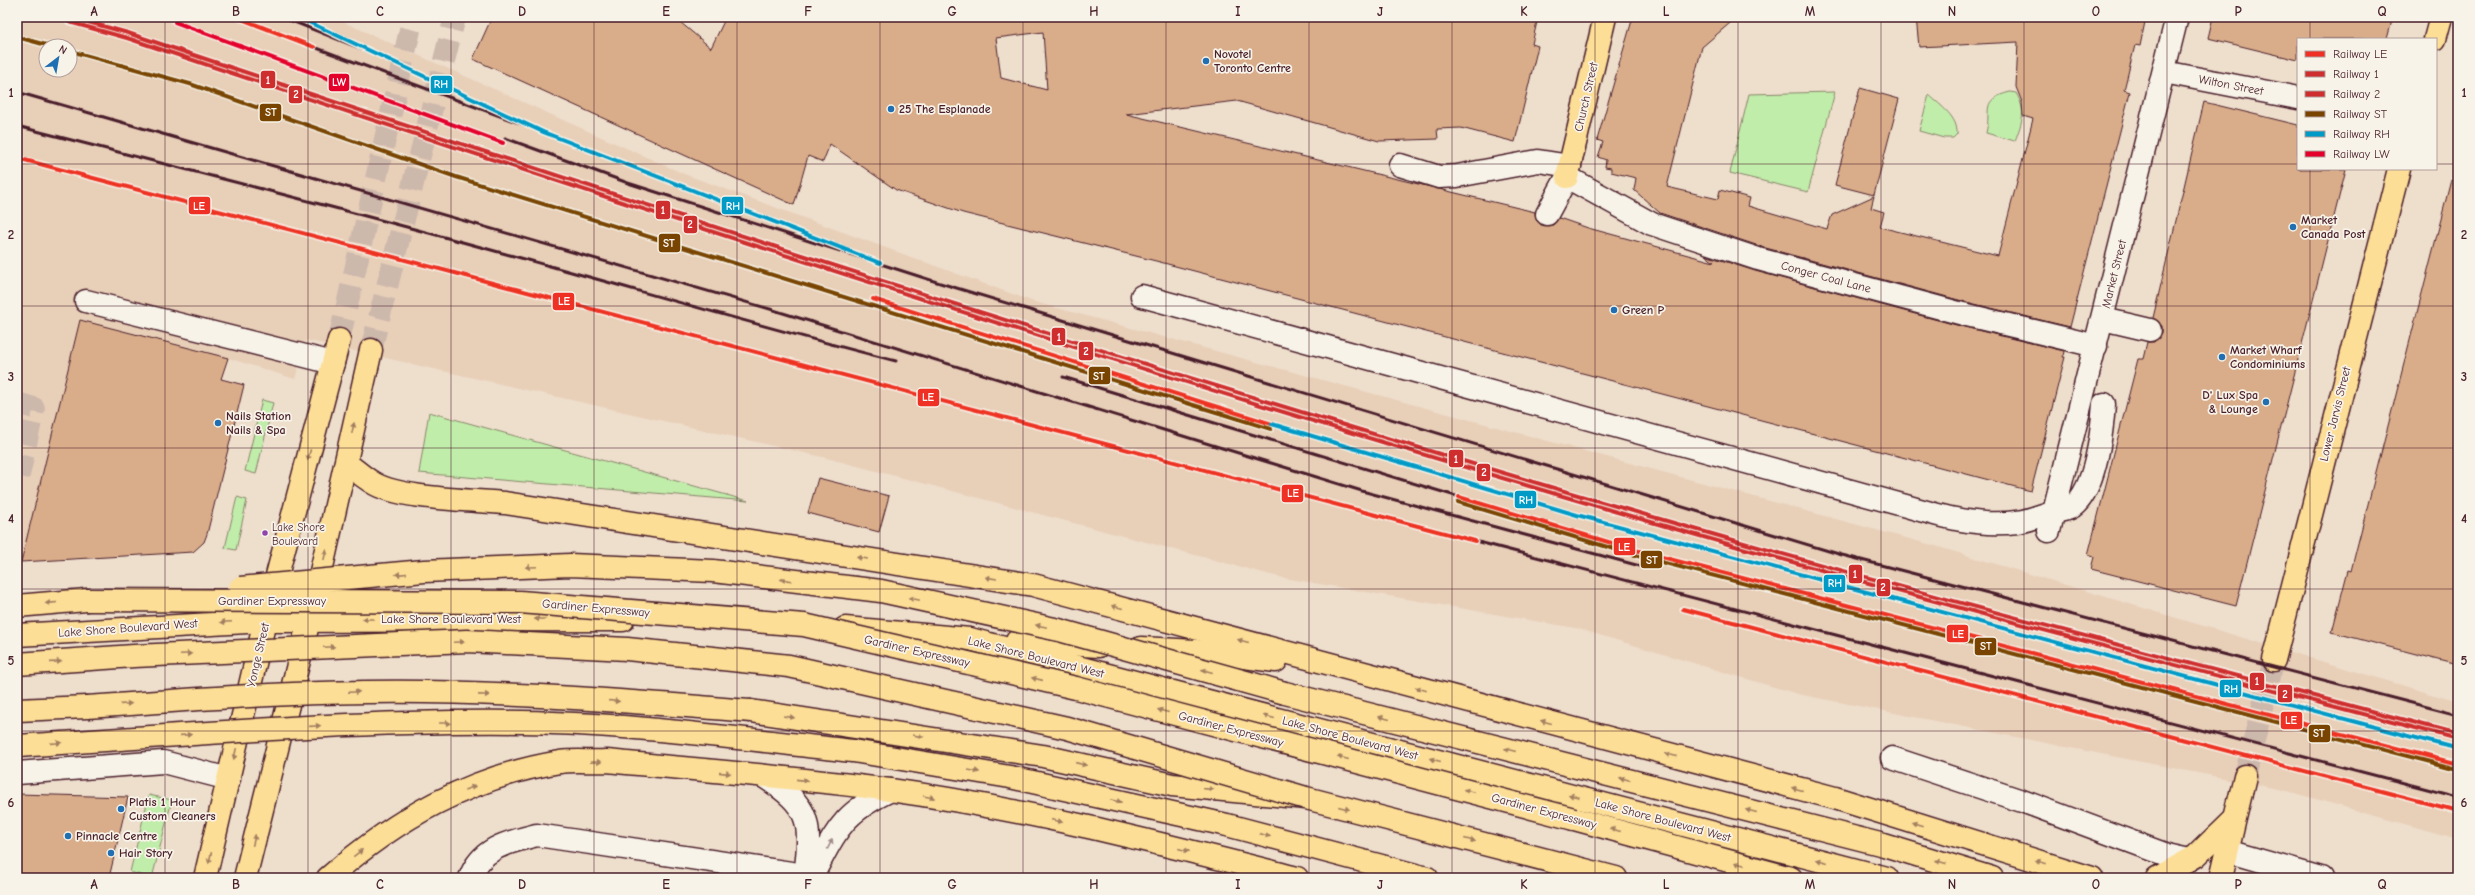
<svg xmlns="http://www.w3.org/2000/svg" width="2475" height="895" font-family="'Comic Neue',sans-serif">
<rect width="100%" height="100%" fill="#eedecc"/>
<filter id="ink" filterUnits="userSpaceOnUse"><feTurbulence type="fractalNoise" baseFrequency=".025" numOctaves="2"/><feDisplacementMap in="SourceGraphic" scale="8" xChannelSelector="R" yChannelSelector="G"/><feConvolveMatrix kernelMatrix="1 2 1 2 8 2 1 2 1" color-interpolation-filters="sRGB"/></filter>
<g filter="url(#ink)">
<path fill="#e8cfb8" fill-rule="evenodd" d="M17 17H332L684 174 1031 301 1935 546 2458 702V839L2284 790 1798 694 1576 628 1279 577 827 458 306 340 295 379 228 358 21 562 17 576ZM46 46H70V70H46Z"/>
<g fill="#c1edaa" stroke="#86866a">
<polygon points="1835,92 1808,192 1730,173 1749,94"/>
<path d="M2010 92 2016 93C2027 112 2022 121 2015 141L1986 133C1992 110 1979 100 2010 92Z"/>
<path d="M1929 95C1941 106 1958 117 1957 134L1953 138H1944L1919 131Z"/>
<polygon points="262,400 273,403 256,474 245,471"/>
<polygon points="429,412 748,501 419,473"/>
<polygon points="237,497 247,500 236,550 225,548"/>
<polygon points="149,795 172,800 152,878 130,872"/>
</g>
<g fill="#d9ad8a" stroke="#4a1f2b" fill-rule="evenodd">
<path d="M492 17H674L711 48 726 17H1538L1532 44 1538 46 1515 142 1461 128 1437 129 1438 139 1379 141 1237 101 1126 114 1535 212 1536 220 1541 225H1553L1559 218 1588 228 1714 262 1705 255 1755 271 1960 326 2064 351 2063 357H2065L2031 491 1160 262 963 213 896 190 830 144 823 162 808 156 794 205 473 59ZM1043 32 1047 90 1001 78 996 38Z"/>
<polygon points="1633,17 1737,17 1702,47 1667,187 1718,199 1720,190 1750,198 1748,206 1827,229 1832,215 1874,196 1871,208 1884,212 1880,227 1998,256 2033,119 2023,116 2022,102 2016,87 2018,42 1919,47 1916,17 2146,17 2140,46 2135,45 2124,90 2130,92 2070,327 1966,302 1762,247 1660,213 1634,190 1636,178 1611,172 1611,168 1605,167 1606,160 1598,157 1603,142 1597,140"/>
<polygon points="2213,17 2393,17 2387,39 2298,39 2298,60 2208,38"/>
<polygon points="1860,88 1899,99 1874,195 1835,185"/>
<polygon points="2204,102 2298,125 2298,169 2346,169 2236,606 2091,569 2094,557 2088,555 2138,359 2143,359 2147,342 2154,342 2162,333 2162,326 2153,318"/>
<polygon points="2451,180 2458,181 2458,665 2332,632 2348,570 2351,571 2356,551"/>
<polygon points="80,320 228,358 221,379 244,385 207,534 204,542 193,552 21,562"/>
<polygon points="818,478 889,496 879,532 808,513"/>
<polygon points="17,794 128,797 109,878 17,878"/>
</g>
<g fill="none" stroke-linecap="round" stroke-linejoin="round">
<polyline stroke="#cdb8ac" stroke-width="22" stroke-dasharray="22 11" stroke-linecap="butt" points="17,403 34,408 17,484"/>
<g stroke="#cdb8ac" stroke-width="22" stroke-dasharray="22 11" stroke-linecap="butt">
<polyline points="339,340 413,17"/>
<polyline points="371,350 455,17"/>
<polyline points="2245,776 2274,660"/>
</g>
<g stroke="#4a1f2b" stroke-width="25">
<g id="minor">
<polyline points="2164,72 2298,98"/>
<polyline points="1400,165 1439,177 1457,176 1538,161 1570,166"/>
<polyline points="1547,214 1567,177 1652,224 1758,259 1963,314 2096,346"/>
<path d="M1142 296C1397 366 1651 438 1906 506 1943 517 1978 527 2017 522 2027 521 2039 516 2049 513 2055 511 2067 511 2072 507 2096 490 2102 431 2104 404"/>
<polyline points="86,301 333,363"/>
<polyline points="2103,319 2150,330"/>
<polyline points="2049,531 2177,17"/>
<polyline points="1892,758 2022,801 2167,855 2189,860"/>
<polyline points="17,773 163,762 229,779"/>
<path d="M763 776C813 808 811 822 805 878"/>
<polyline points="2227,851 2321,878"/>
<path d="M470 878C481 847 509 842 537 835L805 875"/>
<path d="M811 878C837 831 840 814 891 790"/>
</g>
</g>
<g stroke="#4a1f2b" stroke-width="25">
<g id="major">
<polyline points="2435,39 2441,17"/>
<polyline points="1567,177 1605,17"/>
<polyline points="2274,660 2399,169"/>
<polyline points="205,878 265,621 339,340"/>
<polyline points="245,878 320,576 371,350"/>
<polyline points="2221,878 2245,776"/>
</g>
</g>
<g stroke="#4a1f2b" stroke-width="25">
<g id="highway">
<path d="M346 463C356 470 367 481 379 486 409 499 471 500 505 503L1033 585 1835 798 2092 878"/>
<polyline points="17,606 86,600"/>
<polyline points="845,628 970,639 1887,878"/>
<polyline points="17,635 265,621 623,620"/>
<polyline points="1017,641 1099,646"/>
<polyline points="1141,648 1196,651 1276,661"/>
<polyline points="1285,693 1884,845 1992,878"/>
<polyline points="17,710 87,707"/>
<polyline points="751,711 1043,756 1172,785 1306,798 1616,878"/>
<polyline points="853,751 1010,777 1227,825 1427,878"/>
<polyline points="1574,819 1791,878"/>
<path d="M328 878C397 818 469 777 560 762 575 760 591 762 606 761 701 770 796 777 890 790 1027 809 1162 844 1297 878"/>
<polyline points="2157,878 2196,856 2233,820"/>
</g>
</g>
<use href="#minor" stroke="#f7f3e8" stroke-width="22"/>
<use href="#major" stroke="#fcde96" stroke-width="22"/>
<use href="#highway" stroke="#fcde96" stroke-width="22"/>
<g stroke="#4a1f2b" stroke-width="3">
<polyline points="282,17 377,55"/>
<polyline points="314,47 543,132"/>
<polyline points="17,92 770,309 1362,491 1640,566"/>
<path d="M17 126C176 167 336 207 495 251 628 287 761 327 896 361"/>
<polyline points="505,138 628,183 940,283 1842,555 2458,715"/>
<polyline points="1063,377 1459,497"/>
<polyline points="1475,541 2458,797"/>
</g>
<g stroke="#4a1f2b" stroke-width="25" stroke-linecap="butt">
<g id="highway-bridge">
<polyline points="240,588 424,571 570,565 713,571 881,591 1059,630 1285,693"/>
<polyline points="86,600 520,602 804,625 1076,688 1574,819"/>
<polyline points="17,664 134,656 467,641 627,649 789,666 1067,728 1306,798"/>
<path d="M87 707C181 700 274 693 367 692 495 690 623 701 751 711"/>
<path d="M17 746C185 735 353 720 522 722 632 724 743 739 853 751"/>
</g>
</g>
<use href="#highway-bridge" stroke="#fcde96" stroke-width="22"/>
<g stroke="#f7f3e8" stroke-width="7">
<g id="rail-1">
<polyline points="236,17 314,47"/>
<polyline points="17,158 1475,541"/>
<polyline points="873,299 1272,424"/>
<polyline points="1459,497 1635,550 2458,764"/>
<polyline points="1683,609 2458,811"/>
</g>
</g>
<g stroke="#f7f3e8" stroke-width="7">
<path id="rail-2" d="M70 17 128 33C638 204 1150 371 1667 521 1929 597 2194 664 2458 734"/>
</g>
<g stroke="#f7f3e8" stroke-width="7">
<path id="rail-3" d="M69 22 127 38C637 209 1148 376 1665 526 1928 602 2193 669 2457 739"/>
</g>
<g stroke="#f7f3e8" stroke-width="7">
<g id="rail-4">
<polyline points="17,37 50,46"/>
<polyline points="70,51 190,84 456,177 1271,429"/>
<polyline points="1458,502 1634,555 2457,769"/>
</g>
</g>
<g stroke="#f7f3e8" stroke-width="7">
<g id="rail-5">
<polyline points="298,17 543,132 880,263"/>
<polyline points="1272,424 1577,515 2458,749"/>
</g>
</g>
<g stroke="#f7f3e8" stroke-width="7">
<polyline id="rail-6" points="175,22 503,143"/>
</g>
<use href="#rail-1" stroke="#ee3124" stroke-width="4"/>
<use href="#rail-2" stroke="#cf2e2f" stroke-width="4"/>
<use href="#rail-3" stroke="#cf2e2f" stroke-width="4"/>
<use href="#rail-4" stroke="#794400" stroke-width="4"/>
<use href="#rail-5" stroke="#009ac7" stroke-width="4"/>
<use href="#rail-6" stroke="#e4002b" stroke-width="4"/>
</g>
<defs><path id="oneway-solid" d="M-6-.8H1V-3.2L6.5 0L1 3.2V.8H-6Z"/></defs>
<g fill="#a37e60">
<use href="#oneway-solid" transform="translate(353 428) rotate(-78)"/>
<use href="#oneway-solid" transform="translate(309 455) rotate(105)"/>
<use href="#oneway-solid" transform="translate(325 555) rotate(-77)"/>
<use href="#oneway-solid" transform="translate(862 558) rotate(-171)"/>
<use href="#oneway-solid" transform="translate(531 567) rotate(178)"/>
<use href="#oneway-solid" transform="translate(401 574) rotate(175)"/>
<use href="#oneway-solid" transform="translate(991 578) rotate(-171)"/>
<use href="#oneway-solid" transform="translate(786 580) rotate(-173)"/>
<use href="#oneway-solid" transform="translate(914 599) rotate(-168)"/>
<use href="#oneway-solid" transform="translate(51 603) rotate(175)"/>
<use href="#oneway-solid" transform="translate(1117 607) rotate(-165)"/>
<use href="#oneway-solid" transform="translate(368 619) rotate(180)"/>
<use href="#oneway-solid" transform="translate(540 619) rotate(180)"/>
<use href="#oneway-solid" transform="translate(226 622) rotate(177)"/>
<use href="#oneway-solid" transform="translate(1041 626) rotate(-168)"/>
<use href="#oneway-solid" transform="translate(1243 641) rotate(-165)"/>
<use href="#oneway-solid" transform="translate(459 642) rotate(-2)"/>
<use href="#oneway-solid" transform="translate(329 647) rotate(-2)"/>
<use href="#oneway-solid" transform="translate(186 654) rotate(-2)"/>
<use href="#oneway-solid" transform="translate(56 662) rotate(-4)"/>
<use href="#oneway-solid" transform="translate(1207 671) rotate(-165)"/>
<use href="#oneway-solid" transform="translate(1037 679) rotate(-167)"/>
<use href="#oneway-solid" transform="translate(1421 689) rotate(-164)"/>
<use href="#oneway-solid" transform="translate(354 692) rotate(-2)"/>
<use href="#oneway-solid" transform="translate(484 695) rotate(1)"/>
<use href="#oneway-solid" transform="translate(614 701) rotate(4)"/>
<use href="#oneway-solid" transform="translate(126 704) rotate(-4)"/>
<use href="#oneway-solid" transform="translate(1163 711) rotate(-165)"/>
<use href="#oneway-solid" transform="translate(789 717) rotate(9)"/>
<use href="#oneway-solid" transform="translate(1269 717) rotate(-165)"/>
<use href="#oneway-solid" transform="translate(1384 718) rotate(-166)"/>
<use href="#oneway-solid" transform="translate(1546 722) rotate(-165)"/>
<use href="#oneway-solid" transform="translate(445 723)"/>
<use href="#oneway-solid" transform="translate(315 726) rotate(-4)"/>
<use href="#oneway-solid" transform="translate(186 735) rotate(-4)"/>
<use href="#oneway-solid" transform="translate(918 736) rotate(9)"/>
<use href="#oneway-solid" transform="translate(56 743) rotate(-4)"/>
<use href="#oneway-solid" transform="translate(1510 750) rotate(-166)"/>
<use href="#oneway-solid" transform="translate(235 754) rotate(103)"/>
<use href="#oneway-solid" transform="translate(1671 755) rotate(-165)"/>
<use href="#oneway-solid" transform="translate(1343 758) rotate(-165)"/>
<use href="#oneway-solid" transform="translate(1435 760) rotate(-165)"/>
<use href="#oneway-solid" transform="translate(596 762) rotate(-1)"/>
<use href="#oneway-solid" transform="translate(1081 764) rotate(13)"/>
<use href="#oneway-solid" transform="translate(974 771) rotate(10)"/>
<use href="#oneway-solid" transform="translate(725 773) rotate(5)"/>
<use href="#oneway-solid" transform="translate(1625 779) rotate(-166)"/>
<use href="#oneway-solid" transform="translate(802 780) rotate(6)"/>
<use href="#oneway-solid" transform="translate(470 788) rotate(-19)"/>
<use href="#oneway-solid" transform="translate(1208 789) rotate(5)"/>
<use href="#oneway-solid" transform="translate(1797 789) rotate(-165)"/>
<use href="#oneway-solid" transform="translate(1469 791) rotate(-165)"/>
<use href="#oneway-solid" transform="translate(1574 796) rotate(-165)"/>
<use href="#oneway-solid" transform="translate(929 797) rotate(10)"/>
<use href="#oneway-solid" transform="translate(1116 801) rotate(12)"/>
<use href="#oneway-solid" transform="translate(1344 808) rotate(15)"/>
<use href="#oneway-solid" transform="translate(1751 811) rotate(-166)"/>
<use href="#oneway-solid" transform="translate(1057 821) rotate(13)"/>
<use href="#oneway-solid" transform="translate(1917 824) rotate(-163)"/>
<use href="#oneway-solid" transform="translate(1615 830) rotate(-165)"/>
<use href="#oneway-solid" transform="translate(1265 835) rotate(15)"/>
<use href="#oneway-solid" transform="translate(254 840) rotate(-76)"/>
<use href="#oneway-solid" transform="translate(1470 840) rotate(15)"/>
<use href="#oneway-solid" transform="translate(1184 850) rotate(14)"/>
<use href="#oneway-solid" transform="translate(358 853) rotate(-38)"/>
<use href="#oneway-solid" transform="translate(210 858) rotate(104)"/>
<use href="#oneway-solid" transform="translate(1822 861) rotate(-165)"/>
<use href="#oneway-solid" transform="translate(1941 862) rotate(-163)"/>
<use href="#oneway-solid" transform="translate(2041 862) rotate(-163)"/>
<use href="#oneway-solid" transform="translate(1740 864) rotate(-165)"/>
</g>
<use fill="#a0898a" href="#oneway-solid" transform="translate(830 844) rotate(-63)"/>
</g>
<path fill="none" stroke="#4a1f2b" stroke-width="1" stroke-opacity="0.55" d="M165 17V878M308 17V878M451 17V878M594 17V878M737 17V878M880 17V878M1023 17V878M1166 17V878M1309 17V878M1452 17V878M1595 17V878M1738 17V878M1881 17V878M2024 17V878M2167 17V878M2310 17V39M17 164H2298M2436 164H2458M2310 169V878M17 306H2458M17 448H2458M17 589H2458M17 731H2458"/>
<g fill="#1f6fb2" stroke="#f7f3e8" stroke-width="1.5">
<circle cx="1206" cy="61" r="4"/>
<circle cx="891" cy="109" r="4"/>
<circle cx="2293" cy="227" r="4"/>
<circle cx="1614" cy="310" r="4"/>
<circle cx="2222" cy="357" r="4"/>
<circle cx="2266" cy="402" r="4"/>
<circle cx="218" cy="423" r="4"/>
<circle cx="121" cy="809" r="4"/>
<circle cx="68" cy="836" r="4"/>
<circle cx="111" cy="853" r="4"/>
</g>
<circle fill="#8e44ad" stroke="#f7f3e8" stroke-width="1.5" cx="265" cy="533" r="3.5"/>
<g text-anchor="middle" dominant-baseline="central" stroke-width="3.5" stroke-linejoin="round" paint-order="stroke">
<g font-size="11" fill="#4a1f2b" stroke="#f7f3e8" text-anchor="start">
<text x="272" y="527">Lake Shore<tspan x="272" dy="14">Boulevard</tspan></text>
</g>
<g font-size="12" font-weight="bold" fill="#4a1f2b" stroke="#f7f3e8" text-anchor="start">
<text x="1214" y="54">Novotel<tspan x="1214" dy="14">Toronto Centre</tspan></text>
<text x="899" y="109">25 The Esplanade</text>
<text x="2301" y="220">Market<tspan x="2301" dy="14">Canada Post</tspan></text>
<text x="1622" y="310">Green P</text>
<text x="2230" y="350">Market Wharf<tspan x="2230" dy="14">Condominiums</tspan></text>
<text x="2258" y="395" text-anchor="end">D' Lux Spa<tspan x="2258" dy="14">&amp; Lounge</tspan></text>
<text x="226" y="416">Nails Station<tspan x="226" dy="14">Nails &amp; Spa</tspan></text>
<text x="129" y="802">Platis 1 Hour<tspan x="129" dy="14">Custom Cleaners</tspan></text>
<text x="76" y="836">Pinnacle Centre</text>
<text x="119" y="853">Hair Story</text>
</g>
<g font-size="12" fill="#4a1f2b" stroke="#f7f3e8">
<text transform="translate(2231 85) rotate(11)">Wilton Street</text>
<text transform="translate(1586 97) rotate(-77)">Church Street</text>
<text transform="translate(2114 274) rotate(-76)">Market Street</text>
<text transform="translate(1826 277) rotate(15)">Conger Coal Lane</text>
<text transform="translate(2335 414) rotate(-76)">Lower Jarvis Street</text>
<text x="272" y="601">Gardiner Expressway</text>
<text transform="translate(596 608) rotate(5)">Gardiner Expressway</text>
<text x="451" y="619">Lake Shore Boulevard West</text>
<text transform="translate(128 628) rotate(-4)">Lake Shore Boulevard West</text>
<text transform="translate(917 651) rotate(13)">Gardiner Expressway</text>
<text transform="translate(258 655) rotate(-77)">Yonge Street</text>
<text transform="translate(1036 657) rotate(14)">Lake Shore Boulevard West</text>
<text transform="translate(1231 729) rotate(15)">Gardiner Expressway</text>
<text transform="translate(1350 738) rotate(15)">Lake Shore Boulevard West</text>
<text transform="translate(1544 811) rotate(15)">Gardiner Expressway</text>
<text transform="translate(1663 820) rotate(15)">Lake Shore Boulevard West</text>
</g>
</g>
<g stroke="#f7f3e8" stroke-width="1.5">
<rect x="260" y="70" width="16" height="19" rx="4" fill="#cf2e2f"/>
<rect x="328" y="73" width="22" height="19" rx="4" fill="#e4002b"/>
<rect x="430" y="75" width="23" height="19" rx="4" fill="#009ac7"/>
<rect x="288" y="85" width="15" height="19" rx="4" fill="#cf2e2f"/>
<rect x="259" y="103" width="23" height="19" rx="4" fill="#794400"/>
<rect x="721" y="196" width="23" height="19" rx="4" fill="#009ac7"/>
<rect x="188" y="196" width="23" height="19" rx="4" fill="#ee3124"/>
<rect x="655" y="200" width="16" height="20" rx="4" fill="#cf2e2f"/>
<rect x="683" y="215" width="15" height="19" rx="4" fill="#cf2e2f"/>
<rect x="658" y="233" width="23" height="20" rx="4" fill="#794400"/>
<rect x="552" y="292" width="23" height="19" rx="4" fill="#ee3124"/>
<rect x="1051" y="327" width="15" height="19" rx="4" fill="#cf2e2f"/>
<rect x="1078" y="341" width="16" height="20" rx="4" fill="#cf2e2f"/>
<rect x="1088" y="366" width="23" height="19" rx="4" fill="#794400"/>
<rect x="917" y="388" width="23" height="19" rx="4" fill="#ee3124"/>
<rect x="1448" y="449" width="16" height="19" rx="4" fill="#cf2e2f"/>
<rect x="1476" y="463" width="15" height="19" rx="4" fill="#cf2e2f"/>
<rect x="1281" y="484" width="23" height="19" rx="4" fill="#ee3124"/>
<rect x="1514" y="490" width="23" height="19" rx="4" fill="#009ac7"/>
<rect x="1613" y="537" width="23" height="19" rx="4" fill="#ee3124"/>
<rect x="1640" y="550" width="23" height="19" rx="4" fill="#794400"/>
<rect x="1848" y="564" width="15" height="20" rx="4" fill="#cf2e2f"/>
<rect x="1823" y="574" width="23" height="19" rx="4" fill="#009ac7"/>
<rect x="1876" y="578" width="15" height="19" rx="4" fill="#cf2e2f"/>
<rect x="1946" y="624" width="23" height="19" rx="4" fill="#ee3124"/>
<rect x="1974" y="637" width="23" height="19" rx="4" fill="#794400"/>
<rect x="2249" y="672" width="16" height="19" rx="4" fill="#cf2e2f"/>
<rect x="2219" y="679" width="23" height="19" rx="4" fill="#009ac7"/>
<rect x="2277" y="684" width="16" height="19" rx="4" fill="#cf2e2f"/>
<rect x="2280" y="711" width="23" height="19" rx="4" fill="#ee3124"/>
<rect x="2308" y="724" width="23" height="19" rx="4" fill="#794400"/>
</g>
<g font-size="11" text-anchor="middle" font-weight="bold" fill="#fff">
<text x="268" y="84">1</text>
<text x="339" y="86">LW</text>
<text x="441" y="88">RH</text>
<text x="296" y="98">2</text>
<text x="271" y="116">ST</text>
<text x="733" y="210">RH</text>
<text x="199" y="210">LE</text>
<text x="663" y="214">1</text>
<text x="690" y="228">2</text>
<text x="669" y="247">ST</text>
<text x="564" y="305">LE</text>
<text x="1059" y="341">1</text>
<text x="1086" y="355">2</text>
<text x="1099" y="380">ST</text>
<text x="928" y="401">LE</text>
<text x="1456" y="463">1</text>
<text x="1484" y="476">2</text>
<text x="1293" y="497">LE</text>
<text x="1526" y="504">RH</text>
<text x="1624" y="551">LE</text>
<text x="1652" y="564">ST</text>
<text x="1855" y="578">1</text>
<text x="1835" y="587">RH</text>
<text x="1883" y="591">2</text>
<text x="1958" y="638">LE</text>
<text x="1986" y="650">ST</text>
<text x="2257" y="685">1</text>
<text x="2231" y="693">RH</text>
<text x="2285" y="698">2</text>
<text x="2291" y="724">LE</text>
<text x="2319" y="737">ST</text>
</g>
<rect width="2475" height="895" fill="none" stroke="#f7f3e8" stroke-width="44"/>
<rect x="2297" y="38" width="140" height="132" fill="#f7f3e8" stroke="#b29e9c"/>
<rect x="2305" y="51" width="20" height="6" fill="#ee3124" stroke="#b29e9c"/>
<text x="2333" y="58" font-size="12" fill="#4a1f2b">Railway LE</text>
<rect x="2305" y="71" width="20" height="6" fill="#cf2e2f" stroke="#b29e9c"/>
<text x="2333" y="78" font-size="12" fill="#4a1f2b">Railway 1</text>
<rect x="2305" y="91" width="20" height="6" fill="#cf2e2f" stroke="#b29e9c"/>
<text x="2333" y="98" font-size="12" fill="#4a1f2b">Railway 2</text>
<rect x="2305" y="111" width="20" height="6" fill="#794400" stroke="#b29e9c"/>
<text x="2333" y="118" font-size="12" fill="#4a1f2b">Railway ST</text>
<rect x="2305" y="131" width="20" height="6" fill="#009ac7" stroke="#b29e9c"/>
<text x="2333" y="138" font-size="12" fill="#4a1f2b">Railway RH</text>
<rect x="2305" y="151" width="20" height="6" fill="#e4002b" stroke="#b29e9c"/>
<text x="2333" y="158" font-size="12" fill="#4a1f2b">Railway LW</text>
<g transform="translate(58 58) rotate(31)"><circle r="19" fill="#f7f3e8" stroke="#b29e9c"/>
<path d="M0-3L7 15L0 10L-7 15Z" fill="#1f6fb2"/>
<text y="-6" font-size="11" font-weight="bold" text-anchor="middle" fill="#4a1f2b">N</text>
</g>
<rect x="22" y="22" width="2431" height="851" fill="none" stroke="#4a1f2b" stroke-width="1.5"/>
<g font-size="13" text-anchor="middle" font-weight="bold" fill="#4a1f2b">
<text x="94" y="16">A</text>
<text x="236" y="16">B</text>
<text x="380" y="16">C</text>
<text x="522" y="16">D</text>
<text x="666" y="16">E</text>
<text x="808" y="16">F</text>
<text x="952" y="16">G</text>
<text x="1094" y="16">H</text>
<text x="1238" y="16">I</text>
<text x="1380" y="16">J</text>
<text x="1524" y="16">K</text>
<text x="1666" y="16">L</text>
<text x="1810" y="16">M</text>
<text x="1952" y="16">N</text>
<text x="2096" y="16">O</text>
<text x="2238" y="16">P</text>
<text x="2382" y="16">Q</text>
<text x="11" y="97">1</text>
<text x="2464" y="97">1</text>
<text x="11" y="239">2</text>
<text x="2464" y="239">2</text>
<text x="11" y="381">3</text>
<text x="2464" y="381">3</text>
<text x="11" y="523">4</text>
<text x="2464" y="523">4</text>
<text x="11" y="665">5</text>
<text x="2464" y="665">5</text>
<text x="11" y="807">6</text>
<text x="2464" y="807">6</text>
<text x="94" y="889">A</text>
<text x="236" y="889">B</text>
<text x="380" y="889">C</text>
<text x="522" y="889">D</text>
<text x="666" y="889">E</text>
<text x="808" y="889">F</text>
<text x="952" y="889">G</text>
<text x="1094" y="889">H</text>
<text x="1238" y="889">I</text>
<text x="1380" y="889">J</text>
<text x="1524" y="889">K</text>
<text x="1666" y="889">L</text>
<text x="1810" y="889">M</text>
<text x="1952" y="889">N</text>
<text x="2096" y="889">O</text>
<text x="2238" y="889">P</text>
<text x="2382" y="889">Q</text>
</g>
</svg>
